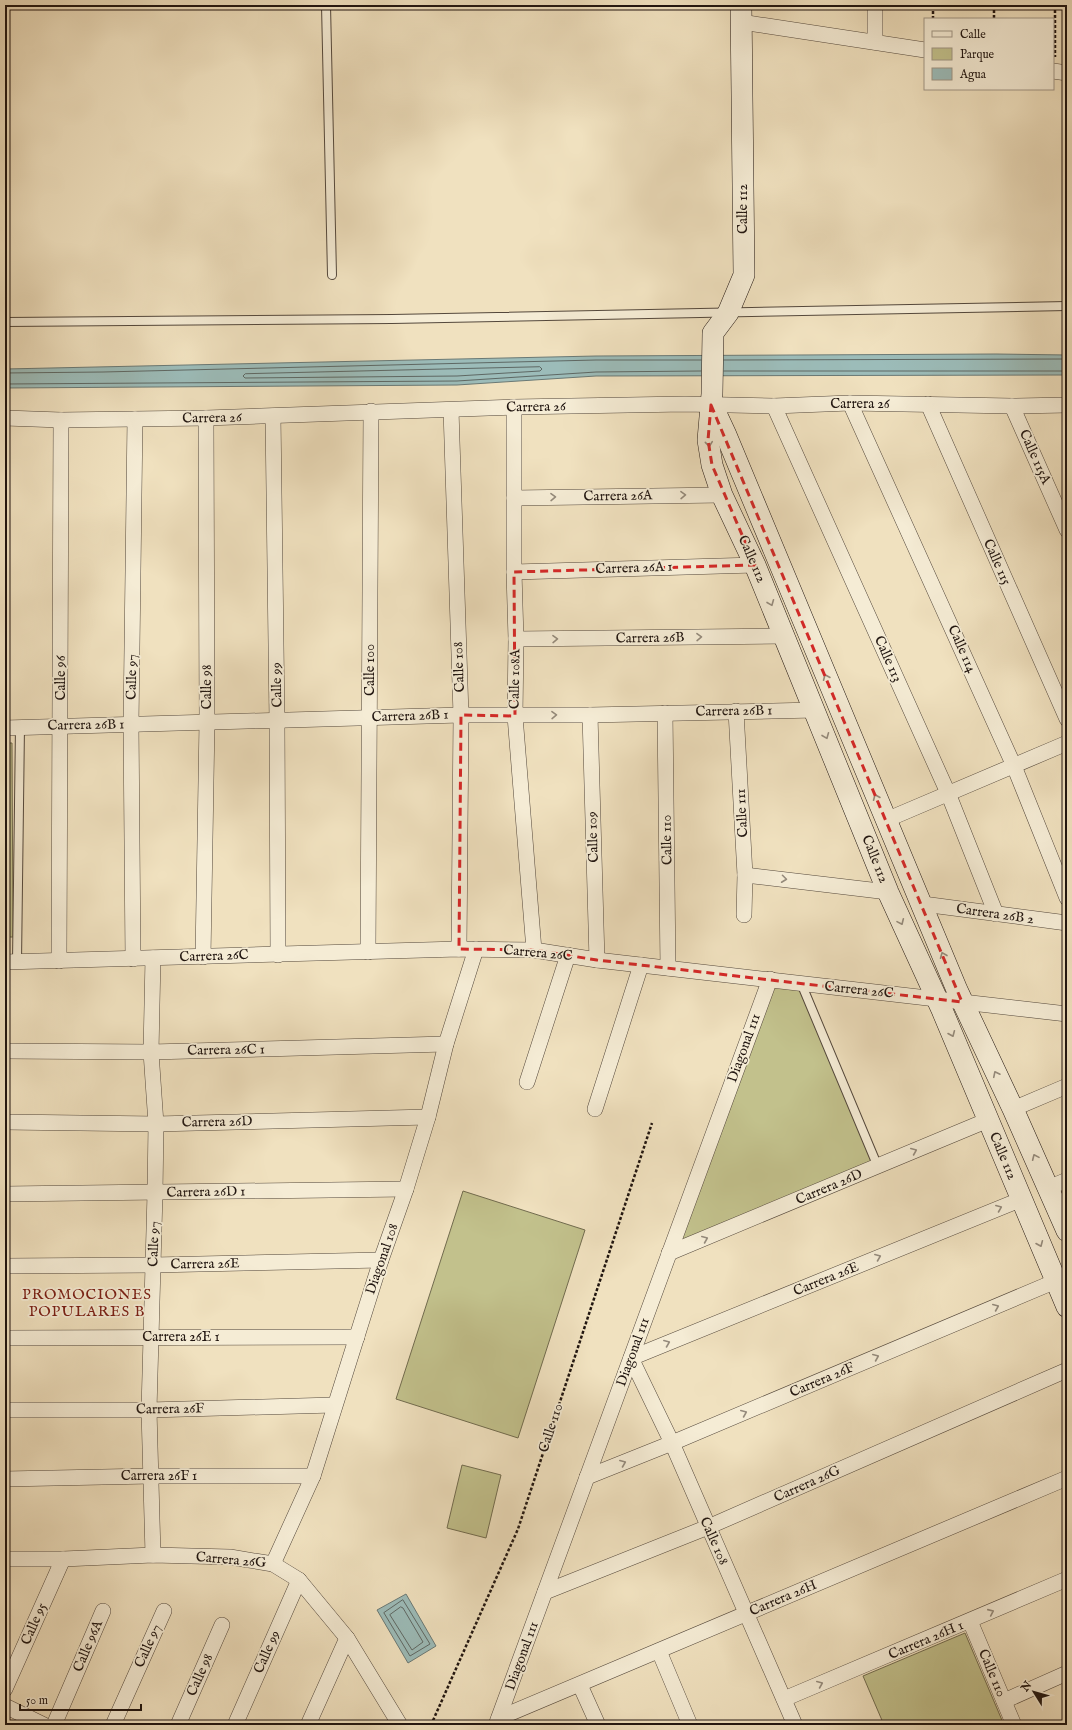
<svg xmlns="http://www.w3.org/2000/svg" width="1072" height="1730" font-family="'IM FELL English',serif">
<rect width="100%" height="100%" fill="#f0e1bf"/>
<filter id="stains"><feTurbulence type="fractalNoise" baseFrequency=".005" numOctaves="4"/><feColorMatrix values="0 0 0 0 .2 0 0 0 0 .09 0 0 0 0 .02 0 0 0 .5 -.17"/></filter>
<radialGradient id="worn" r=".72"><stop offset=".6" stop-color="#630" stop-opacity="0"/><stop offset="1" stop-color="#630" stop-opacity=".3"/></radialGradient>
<g fill="#c2c18c" stroke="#716b4e">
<polygon points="5,743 12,743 13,937 5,937"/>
<polygon points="770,979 801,983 878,1167 669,1253"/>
<polygon points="463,1191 585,1230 518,1438 396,1399"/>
<polygon points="462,1465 501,1475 486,1538 447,1528"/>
<polygon points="965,1633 1004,1725 884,1725 863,1676"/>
</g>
<g fill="#9cbcb9" stroke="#6a7975">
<polygon points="996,354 1067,355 1067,375 596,376 457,385 5,388 5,369 596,356"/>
<polygon points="406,1594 436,1646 408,1663 377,1610"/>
</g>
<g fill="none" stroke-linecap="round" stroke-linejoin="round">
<g stroke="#5e6864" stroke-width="1">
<polyline points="724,360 1067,359"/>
<polygon points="540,367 542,369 540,371 457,376 245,378 243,376 245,374"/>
<polyline points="724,371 1067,371"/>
<polyline points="5,373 103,372 596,360 701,360"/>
<polyline points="5,384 457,381 596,372 701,371"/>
<polygon points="403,1600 430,1644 410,1656 384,1613"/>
<polygon points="401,1607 403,1608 423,1642 412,1650 390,1615"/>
</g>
<g stroke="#54483c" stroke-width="10">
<g id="lane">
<polyline points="326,5 332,275"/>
<polyline points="5,322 392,319 1067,306"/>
<polyline points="17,962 20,726"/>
<polyline points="801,983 878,1167"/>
</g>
</g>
<g stroke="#54483c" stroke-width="16">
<g id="street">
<polyline points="875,5 875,42"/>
<polyline points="741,22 925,50"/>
<polyline points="1053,71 1067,73"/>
<polyline points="850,403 1014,766 1067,898"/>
<polyline points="928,404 1067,719"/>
<polyline points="774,406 948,793 996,914"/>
<polyline points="1012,406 1067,530"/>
<polyline points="514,407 514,572 516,639 515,716 534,950"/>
<polyline points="451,410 461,715 459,949"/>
<polyline points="273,416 277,720 278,955"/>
<polyline points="5,418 61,420 206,418 514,407 685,404 774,406 850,403 1012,406 1067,405"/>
<polyline points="514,498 722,495"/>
<polyline points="514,572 755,565"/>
<polyline points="516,639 784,636"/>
<polyline points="736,711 745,875 744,915"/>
<polyline points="665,713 668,968"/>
<polyline points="590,715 597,960"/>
<polyline points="5,728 461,715 590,715 815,710"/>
<polyline points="886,820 1067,743"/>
<polyline points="745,875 888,892"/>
<polyline points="923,904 1067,923"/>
<polyline points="368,952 371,411"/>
<polyline points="203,957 207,722 206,418"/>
<polyline points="133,959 131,724 135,419"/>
<polyline points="59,961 61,420"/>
<polyline points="5,962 459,949 534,950 597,960 1067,1014"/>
<polyline points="5,1051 151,1052 446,1044"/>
<polyline points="527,1082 568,955"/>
<polyline points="595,1109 641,965"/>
<polyline points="1013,1109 1067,1086"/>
<polyline points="5,1122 156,1124 428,1117"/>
<polyline points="1048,1188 1067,1180"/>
<polyline points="5,1194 406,1189"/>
<polyline points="669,1253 988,1120"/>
<polyline points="5,1266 153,1265 381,1260"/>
<polyline points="5,1338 357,1337"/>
<polyline points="5,1410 149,1410 334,1405"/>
<polyline points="587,1477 672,1443 1056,1281"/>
<polyline points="5,1479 151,1476 313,1476"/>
<polyline points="153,1555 149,1410 155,1193 156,1124 151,1052 153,958"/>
<polyline points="5,1559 63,1559 153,1555 230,1557 273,1564 299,1580 347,1638 400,1725"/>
<polyline points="273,1564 313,1476 381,1260 406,1189 428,1117 446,1044 476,949"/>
<polyline points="545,1592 708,1527 1067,1370"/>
<polyline points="970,1621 1014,1725"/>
<polyline points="659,1651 690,1725"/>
<polyline points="580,1685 598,1725"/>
<polyline points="5,1689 63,1559"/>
<polyline points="784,1699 1067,1579"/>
<polyline points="1004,1701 1067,1673"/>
<polyline points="5,1706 44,1725"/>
<polyline points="501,1724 499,1718 1067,1478"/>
<polyline points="54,1725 103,1611"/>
<polyline points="113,1725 164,1611"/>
<polyline points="178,1725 222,1625"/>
<polyline points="235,1725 299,1580"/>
<polyline points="308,1725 347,1638"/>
<polyline points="496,1725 770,979"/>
<polyline points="795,1725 672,1443 631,1358 1022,1199"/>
</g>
</g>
<g stroke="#201510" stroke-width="22">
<g id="secondary">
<polyline points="741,5 744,275 728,313 713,333 712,394 708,440 712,465 722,495 755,565 888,892 942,1010 1067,1307"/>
<polyline points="712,405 726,435 957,990 1013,1109 1067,1231"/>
</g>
</g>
<g stroke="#201510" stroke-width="2.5" stroke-dasharray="3 2" stroke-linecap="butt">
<polyline points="994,5 994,19"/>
<polyline points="1055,5 1055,57"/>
<polyline points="933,19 933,5"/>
<polyline points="431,1725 518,1529 652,1123"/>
</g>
<use href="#lane" stroke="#f5ecd5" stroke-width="8"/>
<use href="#street" stroke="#f5ecd5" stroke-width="15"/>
<use href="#secondary" stroke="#f5ecd5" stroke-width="21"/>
</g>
<defs><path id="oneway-chevron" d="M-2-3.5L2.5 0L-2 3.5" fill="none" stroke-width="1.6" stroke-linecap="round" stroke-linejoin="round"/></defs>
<g stroke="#958b7c">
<use href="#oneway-chevron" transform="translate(709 444) rotate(84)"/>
<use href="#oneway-chevron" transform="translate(683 495) rotate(-1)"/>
<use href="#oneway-chevron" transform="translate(553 497) rotate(-1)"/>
<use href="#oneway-chevron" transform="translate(771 603) rotate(68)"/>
<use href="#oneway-chevron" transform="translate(699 637) rotate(-1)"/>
<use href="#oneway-chevron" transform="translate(555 639) rotate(-1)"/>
<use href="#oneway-chevron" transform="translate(826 677) rotate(-113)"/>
<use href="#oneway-chevron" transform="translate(554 715) rotate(-1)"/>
<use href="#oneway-chevron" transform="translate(826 736) rotate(68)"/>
<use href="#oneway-chevron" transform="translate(876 797) rotate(-113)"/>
<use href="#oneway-chevron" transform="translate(784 879) rotate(7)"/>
<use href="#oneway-chevron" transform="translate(901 922) rotate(66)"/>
<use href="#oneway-chevron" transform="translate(943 955) rotate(-112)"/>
<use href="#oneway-chevron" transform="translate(952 1034) rotate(67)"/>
<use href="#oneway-chevron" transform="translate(996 1074) rotate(-116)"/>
<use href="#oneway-chevron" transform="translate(914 1151) rotate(-23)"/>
<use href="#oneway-chevron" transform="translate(1035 1157) rotate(-114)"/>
<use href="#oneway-chevron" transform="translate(999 1208) rotate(-22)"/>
<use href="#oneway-chevron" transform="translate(705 1239) rotate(-23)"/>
<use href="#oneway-chevron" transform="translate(1040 1244) rotate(67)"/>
<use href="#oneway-chevron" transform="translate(878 1257) rotate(-22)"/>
<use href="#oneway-chevron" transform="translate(996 1307) rotate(-23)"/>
<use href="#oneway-chevron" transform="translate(667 1343) rotate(-22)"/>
<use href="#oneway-chevron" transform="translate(876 1357) rotate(-23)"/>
<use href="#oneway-chevron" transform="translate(744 1413) rotate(-23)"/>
<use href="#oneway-chevron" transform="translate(623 1463) rotate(-22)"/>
<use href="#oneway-chevron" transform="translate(991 1612) rotate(-24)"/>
<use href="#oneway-chevron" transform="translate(820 1684) rotate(-23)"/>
</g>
<path fill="none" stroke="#d62828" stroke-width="3" stroke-dasharray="8 5" stroke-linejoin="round" d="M711 405 962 1002 597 960 534 950 459 949 461 715 515 716 514 572 755 565 712 465 708 440Z"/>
<g text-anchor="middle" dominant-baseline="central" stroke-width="3.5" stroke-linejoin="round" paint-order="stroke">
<g font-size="14" fill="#201510" stroke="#f5ecd5">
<text transform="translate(743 209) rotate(-90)">Calle 112</text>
<text x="860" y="404">Carrera 26</text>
<text transform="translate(536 407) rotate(-1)">Carrera 26</text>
<text transform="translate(212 418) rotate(-1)">Carrera 26</text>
<text transform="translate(1035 457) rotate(66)">Calle 115A</text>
<text transform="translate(618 496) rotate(-1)">Carrera 26A</text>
<text transform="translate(752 559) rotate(66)">Calle 112</text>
<text transform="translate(997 562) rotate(66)">Calle 115</text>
<text transform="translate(634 568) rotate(-2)">Carrera 26A 1</text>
<text transform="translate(650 638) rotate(-1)">Carrera 26B</text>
<text transform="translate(962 649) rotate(66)">Calle 114</text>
<text transform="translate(888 659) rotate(66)">Calle 113</text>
<text transform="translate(459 667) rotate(-92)">Calle 108</text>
<text transform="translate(370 670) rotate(-90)">Calle 100</text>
<text transform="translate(132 677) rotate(-89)">Calle 97</text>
<text transform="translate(61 678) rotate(-90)">Calle 96</text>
<text transform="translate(515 679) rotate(-89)">Calle 108A</text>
<text transform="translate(277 685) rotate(-91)">Calle 99</text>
<text transform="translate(207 687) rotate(-90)">Calle 98</text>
<text transform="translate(734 711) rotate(-1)">Carrera 26B 1</text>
<text transform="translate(410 716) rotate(-2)">Carrera 26B 1</text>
<text transform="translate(86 725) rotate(-1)">Carrera 26B 1</text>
<text transform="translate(742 813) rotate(-93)">Calle 111</text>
<text transform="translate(593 837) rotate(-92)">Calle 109</text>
<text transform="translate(667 840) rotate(-91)">Calle 110</text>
<text transform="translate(875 859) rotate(68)">Calle 112</text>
<text transform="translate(995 914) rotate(8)">Carrera 26B 2</text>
<text transform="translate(538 953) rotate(5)">Carrera 26C</text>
<text transform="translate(214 956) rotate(-2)">Carrera 26C</text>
<text transform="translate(859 990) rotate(6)">Carrera 26C</text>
<text transform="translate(744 1048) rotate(-70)">Diagonal 111</text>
<text transform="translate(226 1050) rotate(-1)">Carrera 26C 1</text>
<text transform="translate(217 1122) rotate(-1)">Carrera 26D</text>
<text transform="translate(1003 1156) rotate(67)">Calle 112</text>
<text transform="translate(829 1187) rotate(-23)">Carrera 26D</text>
<text transform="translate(206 1192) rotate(-1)">Carrera 26D 1</text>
<text transform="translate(154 1244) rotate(-88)">Calle 97</text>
<text transform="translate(382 1259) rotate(-71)">Diagonal 108</text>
<text transform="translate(205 1264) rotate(-1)">Carrera 26E</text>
<text transform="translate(826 1279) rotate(-22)">Carrera 26E</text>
<text x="181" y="1337">Carrera 26E 1</text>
<text transform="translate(633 1352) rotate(-70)">Diagonal 111</text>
<text transform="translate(822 1380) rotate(-23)">Carrera 26F</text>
<text transform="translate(170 1409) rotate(-1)">Carrera 26F</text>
<text transform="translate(551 1428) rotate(-72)">Calle 110</text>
<text x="159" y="1476">Carrera 26F 1</text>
<text transform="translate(807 1484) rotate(-24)">Carrera 26G</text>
<text transform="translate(714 1541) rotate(66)">Calle 108</text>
<text transform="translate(231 1560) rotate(5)">Carrera 26G</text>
<text transform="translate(783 1598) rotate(-23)">Carrera 26H</text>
<text transform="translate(34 1624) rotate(-66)">Calle 95</text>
<text transform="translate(926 1640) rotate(-23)">Carrera 26H 1</text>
<text transform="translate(88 1646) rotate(-67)">Calle 96A</text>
<text transform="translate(148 1646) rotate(-66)">Calle 97</text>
<text transform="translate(267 1652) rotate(-66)">Calle 99</text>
<text transform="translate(522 1656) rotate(-70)">Diagonal 111</text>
<text transform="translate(992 1673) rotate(67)">Calle 110</text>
<text transform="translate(200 1675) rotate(-66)">Calle 98</text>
</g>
<g font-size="15" letter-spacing="1" fill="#7a1f14" stroke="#f5ecd5">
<text x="87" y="1294">PROMOCIONES<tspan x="87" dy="17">POPULARES B</tspan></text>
</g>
</g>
<rect width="1072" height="1730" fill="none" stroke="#f0e1bf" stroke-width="20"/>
<rect x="6" y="6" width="1060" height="1718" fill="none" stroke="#201510" stroke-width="2"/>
<rect x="10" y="10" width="1052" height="1710" fill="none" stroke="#201510"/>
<rect x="924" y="18" width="130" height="72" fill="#f5ecd5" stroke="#a09686"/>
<rect x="932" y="31" width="20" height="6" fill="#f5ecd5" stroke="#a09686"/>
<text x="960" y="38" font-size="12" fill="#201510">Calle</text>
<rect x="932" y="48" width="20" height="12" fill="#c2c18c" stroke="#a09686"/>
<text x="960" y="58" font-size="12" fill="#201510">Parque</text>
<rect x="932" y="68" width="20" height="12" fill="#9cbcb9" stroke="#a09686"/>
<text x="960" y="78" font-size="12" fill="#201510">Agua</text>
<g transform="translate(1034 1692) rotate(307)" stroke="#f5ecd5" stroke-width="3" paint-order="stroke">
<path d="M0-3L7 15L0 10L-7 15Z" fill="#201510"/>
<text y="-6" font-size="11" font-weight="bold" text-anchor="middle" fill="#201510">N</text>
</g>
<path d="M20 1704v6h121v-6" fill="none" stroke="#201510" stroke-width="2"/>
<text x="26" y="1704" font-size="12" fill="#201510" stroke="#f5ecd5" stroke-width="3" paint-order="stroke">50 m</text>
<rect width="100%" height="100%" filter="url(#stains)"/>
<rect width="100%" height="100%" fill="url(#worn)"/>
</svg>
